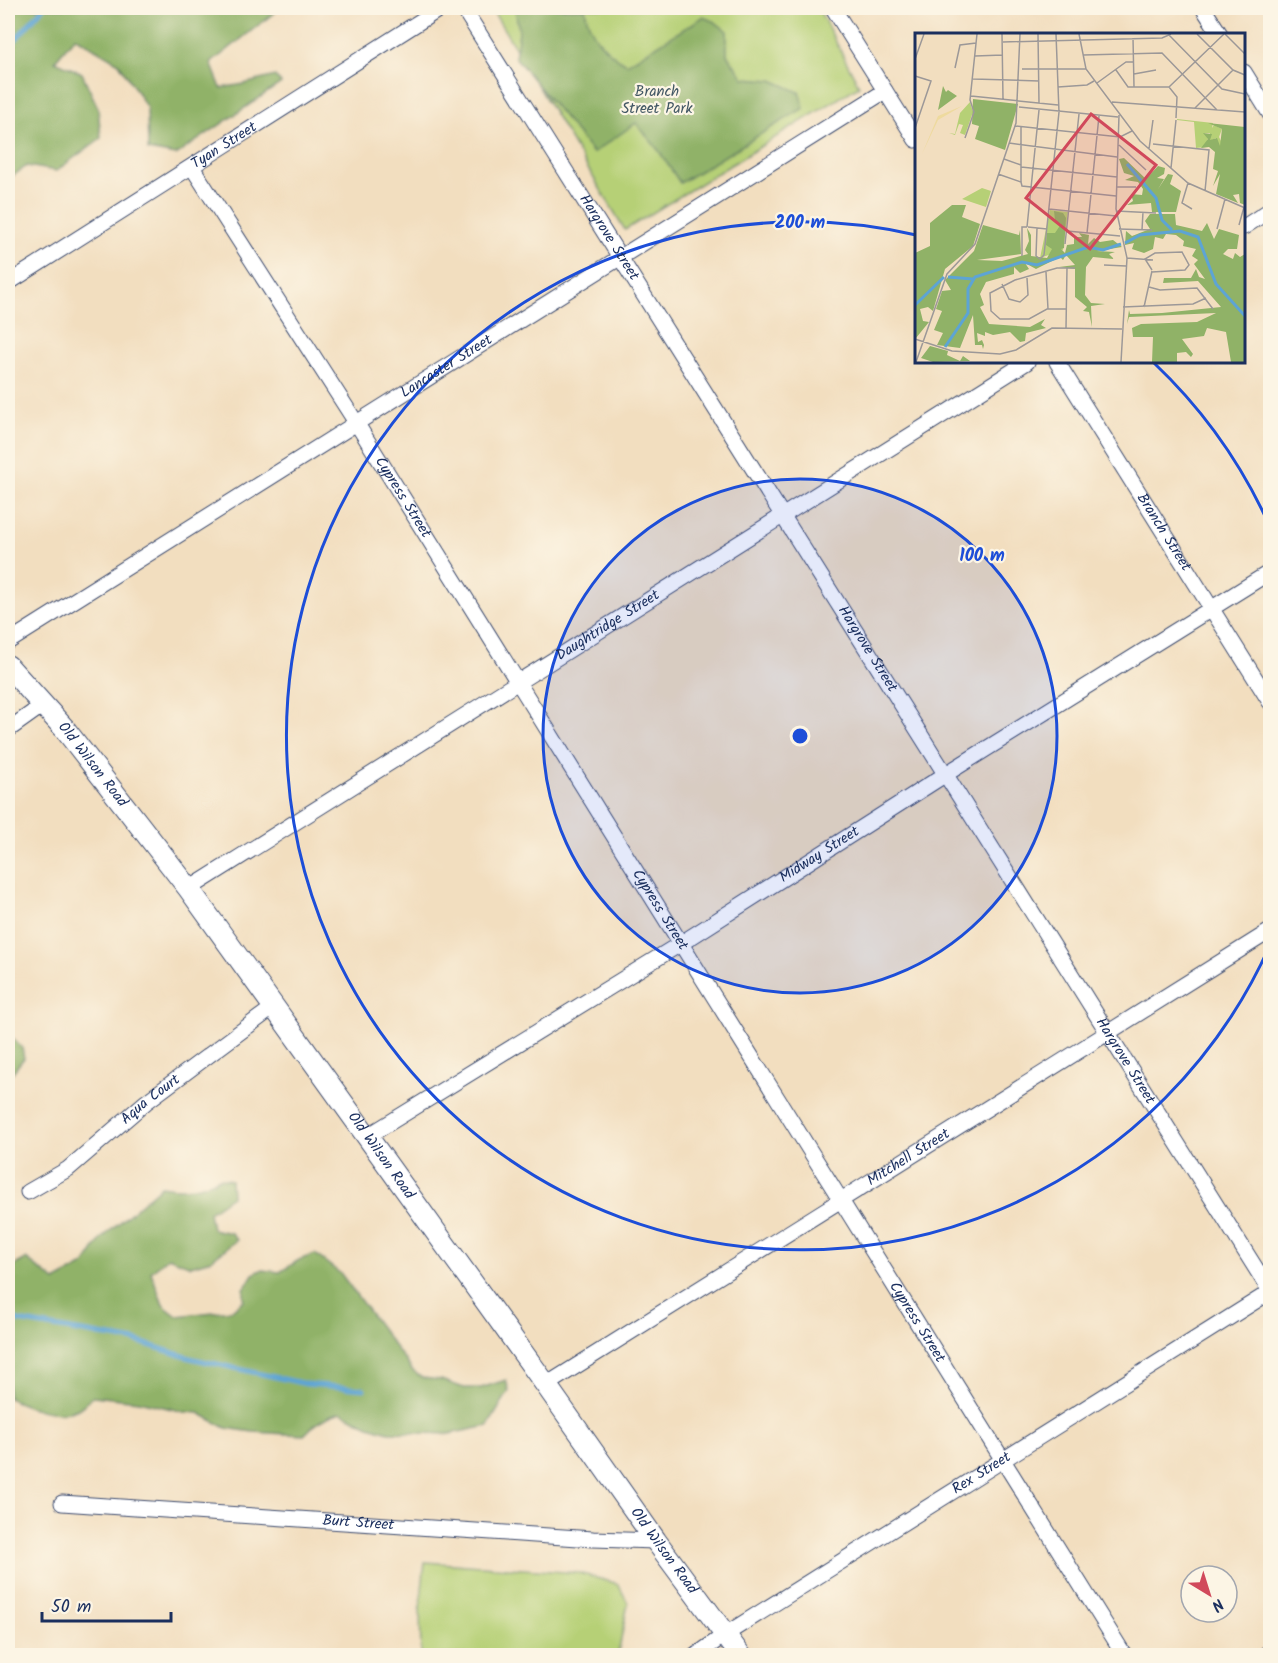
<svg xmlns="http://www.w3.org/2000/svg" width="1278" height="1663" font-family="Kalam,sans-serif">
<rect width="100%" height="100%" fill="#fcf5e5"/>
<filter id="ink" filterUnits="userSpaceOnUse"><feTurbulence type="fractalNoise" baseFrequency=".0167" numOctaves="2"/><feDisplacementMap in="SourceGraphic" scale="12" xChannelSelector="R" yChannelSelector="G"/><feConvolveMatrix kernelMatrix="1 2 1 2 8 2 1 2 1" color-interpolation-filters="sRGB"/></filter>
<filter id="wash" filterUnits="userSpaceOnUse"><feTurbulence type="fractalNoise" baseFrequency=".008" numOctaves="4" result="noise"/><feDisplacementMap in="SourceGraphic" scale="24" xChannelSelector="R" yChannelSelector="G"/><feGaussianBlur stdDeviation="1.35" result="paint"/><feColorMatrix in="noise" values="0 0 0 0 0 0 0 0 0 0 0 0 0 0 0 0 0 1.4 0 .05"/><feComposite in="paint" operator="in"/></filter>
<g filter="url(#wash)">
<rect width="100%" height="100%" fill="#f2debf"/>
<g fill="#b6d076" stroke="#68806a" stroke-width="1.5">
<polygon points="491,8 818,8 859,86 625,230"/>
<polygon points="425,1562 579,1573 618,1584 628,1603 618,1655 421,1655 420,1608"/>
</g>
<g fill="#90b267" stroke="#567062" stroke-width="1.5">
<polygon points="8,8 280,8 211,63 221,88 244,84 275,76 281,83 176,155 148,150 147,108 119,63 75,37 55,61 82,73 98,108 101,138 56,171 27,166 8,179"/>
<path d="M515 8H585C588 33 605 52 627 64L703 17 715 22 727 31V55L744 78 772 80 799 92 804 108 680 183 659 151 636 123 593 153 515 57 519 32Z"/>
<polygon points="8,1034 22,1048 24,1058 8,1078"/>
<path d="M220 1178 231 1180 232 1196 209 1212 212 1229 231 1233 237 1240 211 1260 191 1266 168 1257 151 1272 163 1305 177 1316 232 1310 244 1300V1289L253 1274 261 1270 280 1272 299 1260 315 1254 341 1274 412 1370 422 1378 441 1380 464 1388H481L506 1380 509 1391 488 1426 449 1434 389 1432 369 1426 341 1412C326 1416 315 1423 304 1435L253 1432 226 1428 199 1413 184 1412 139 1401 93 1396C88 1400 84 1406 78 1409 57 1419 28 1407 8 1398V1269L26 1259 55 1281 84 1265 101 1239 161 1186C182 1190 202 1188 220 1178Z"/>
</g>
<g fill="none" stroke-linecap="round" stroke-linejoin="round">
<g stroke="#5da4d4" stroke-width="5">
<polyline points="8,48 43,8"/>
<polyline points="8,1315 18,1321 136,1341 190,1358 306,1384 364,1389"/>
</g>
</g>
</g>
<g filter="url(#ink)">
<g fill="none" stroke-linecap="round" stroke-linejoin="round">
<g stroke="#3b496d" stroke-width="17">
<g id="street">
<path id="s1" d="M463 8C735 433 1000 864 1270 1291"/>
<polyline points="833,8 916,140"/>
<polyline points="1203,8 1220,34"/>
<polyline points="1244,72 1270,114"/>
<path id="s2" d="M192 167 357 424 1125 1656"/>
<polyline points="1244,227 1270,210"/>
<path id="s3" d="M8 283 441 8"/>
<path id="s4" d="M1057 362 1270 702"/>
<path id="s5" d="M8 642 885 91"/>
<polyline points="8,730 43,705"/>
<path id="s6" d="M189 889 1027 362"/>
<path id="s7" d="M368 1136 680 944 946 774 1270 572"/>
<path id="s8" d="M28 1192 68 1169 146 1102 275 1006"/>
<path id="s9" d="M546 1385 1270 931"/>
<path id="s10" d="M62 1503 593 1539 656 1541"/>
<path id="s11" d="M695 1656 726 1634 1270 1292"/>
<polyline points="1264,1656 1270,1651"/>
</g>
</g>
<g stroke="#3b496d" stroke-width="23">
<g id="secondary">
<path id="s12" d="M8 666 64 728 189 889 546 1385 656 1541 741 1656"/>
</g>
</g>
<use href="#street" stroke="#fff" stroke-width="15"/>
<use href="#secondary" stroke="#fff" stroke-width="21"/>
</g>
</g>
<circle cx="800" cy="736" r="257" fill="#1d4ed8" fill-opacity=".12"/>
<g fill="none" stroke="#1d4ed8" stroke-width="3">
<circle cx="800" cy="736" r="257"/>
<path d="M1270 945A514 514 0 1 1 916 235M1154 363A514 514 0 0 1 1270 527"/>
</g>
<g text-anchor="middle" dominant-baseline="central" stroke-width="4.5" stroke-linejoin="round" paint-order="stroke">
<g font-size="15" fill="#425764" stroke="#fcf5e5">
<text x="657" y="92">Branch<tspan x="657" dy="17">Street Park</tspan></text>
</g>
<g font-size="15" fill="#1b2f5e" stroke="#fcf5e5">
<text stroke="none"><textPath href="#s3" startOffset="256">Tyan Street</textPath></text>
<text stroke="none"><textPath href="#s1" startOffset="272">Hargrove Street</textPath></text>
<text stroke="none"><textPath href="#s5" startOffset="518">Lancaster Street</textPath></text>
<text stroke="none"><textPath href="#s2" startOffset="392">Cypress Street</textPath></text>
<text stroke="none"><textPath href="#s4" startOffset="201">Branch Street</textPath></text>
<text stroke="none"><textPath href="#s6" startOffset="495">Daughtridge Street</textPath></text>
<text stroke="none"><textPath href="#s1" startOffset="758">Hargrove Street</textPath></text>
<text stroke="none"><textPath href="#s12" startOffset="130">Old Wilson Road</textPath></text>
<text stroke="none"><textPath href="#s7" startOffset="532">Midway Street</textPath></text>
<text stroke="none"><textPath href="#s2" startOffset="878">Cypress Street</textPath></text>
<text stroke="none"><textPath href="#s1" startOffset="1244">Hargrove Street</textPath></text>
<text stroke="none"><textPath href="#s8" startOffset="154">Aqua Court</textPath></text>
<text stroke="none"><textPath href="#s12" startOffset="616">Old Wilson Road</textPath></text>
<text stroke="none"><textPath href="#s9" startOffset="428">Mitchell Street</textPath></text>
<text stroke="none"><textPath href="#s2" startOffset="1364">Cypress Street</textPath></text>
<text stroke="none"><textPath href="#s11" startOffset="340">Rex Street</textPath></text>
<text stroke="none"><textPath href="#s10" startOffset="297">Burt Street</textPath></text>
<text stroke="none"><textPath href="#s12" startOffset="1102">Old Wilson Road</textPath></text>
</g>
</g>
<g transform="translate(915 33)">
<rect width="330" height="330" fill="#f2debf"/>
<path d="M55 69 58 79 50 102 45 100 48 92 44 91 40 102 34 100 40 101 45 80ZM262 87V86L298 90 297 95 299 92 307 96 304 104 308 112 304 114 301 105 295 108V100H289L293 105 291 114 281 115 279 89ZM67 155 76 158 71 174 47 166ZM135 177 153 179 148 217 125 225Z" fill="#b6d076"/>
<path d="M28 53 31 59 33 57 42 63 23 77ZM58 66 103 71 90 117 60 106 64 93 57 91ZM293 90 330 94V172L325 170 324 161 318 162 323 170 301 161 305 141 298 153 303 138 298 136 300 119 294 114 286 115 293 106 288 100 297 101 295 107 302 105 305 113 307 96ZM209 125 231 146 243 133 250 135 249 141 242 145 249 146 243 156 253 141 258 142 255 151 266 158 261 179H237L236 170 212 172 218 168 216 161 227 162 228 156 223 149 210 147 219 143 209 140 204 126ZM37 172H56H51L47 184 65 191 58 213 30 236 18 278 13 274 5 276 8 288 14 289 1 305 0 220 15 213V190ZM139 178 148 180 151 185 149 215 146 216 150 220 152 212 159 211V204H167L164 200 174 202 173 211 179 205 185 209 198 207 207 214 182 218 200 219 194 221 199 226 178 224 171 234 170 262 176 270 190 271 176 273 177 294 174 279 168 278 172 274 160 264V236L144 234 160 232 151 222 148 227 145 224 121 236 110 230 114 236 105 240 99 234V241L71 249 65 261 69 272 65 274 74 291 115 294 130 286 126 292 131 295 111 300 110 308 105 309 95 299 78 302 70 299V303L62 300 63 309 67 307 69 312 68 316 67 312H60L58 282 45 315 22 312 28 300 19 297 27 278 21 276 27 258 36 257 30 247 59 218 68 192 104 202 105 197 106 221 62 227 87 228 113 221 110 217 114 208 112 195 116 202V223L132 225 137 216 131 212 132 200H140L146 191 140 187ZM235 181H260L261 192 287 198 292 190 299 206 304 196 324 202 322 216H313L308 221 318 226 320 220 325 224 330 221V329H316L311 299 292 295 289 303 267 306 278 321 276 324 271 319 262 320V329H237L238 304H218L217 295 226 291 282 289 301 280 214 284 212 291 214 277 215 281 247 280 306 274 283 248 248 250 249 245H276L281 236 284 244 290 246 279 231 283 227 277 223 281 216 268 213 269 208 261 202 251 201 248 206 240 204 238 216 229 220 217 216 219 210 210 212 211 198 217 203 235 196 230 188ZM15 313 33 318 32 322 45 328 48 323 55 328 18 329 6 325Z" fill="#90b267"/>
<path d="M47 73 23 87 7 121 23 83Z" fill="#eeda9e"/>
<path fill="none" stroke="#5da4d4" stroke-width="3" d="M212 131 241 165 247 187 257 197M210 210 225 202 265 198 283 204 301 251 330 283M33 244 58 246M0 272 29 244M30 314 53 280V256L60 244 107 229 122 232 173 214 188 217 206 211"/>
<path fill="none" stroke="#9c9898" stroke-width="1.5" d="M87 1 88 66M123 1 124 70M164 1 171 36 225 108 273 150 330 175M282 1 318 37 330 42M310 1 330 21M254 2 307 56 330 61M218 5 219 54M88 9 247 5 256 1M168 22 247 20 302 77M60 23 88 22M0 26 9 1M40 35 45 12 61 10M107 36H171M201 37 213 54H254M219 41 241 37M0 43 16 48 0 95M58 46 124 48M182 50 211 29H219M143 54 172 52 179 48M254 54 309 1M254 54 262 64 261 85M56 63 143 72M197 69 330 79M104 74 203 84M280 75 318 37M204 82 201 176 212 225 206 329M100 93 205 104 217 98M106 94V149M50 105 59 79 55 67 62 1M94 110 202 124M238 111 294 117 290 158M204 112 231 137M234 116 238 87M89 126 106 132M106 134 202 144M256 135 261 87M83 141 106 149 107 153 201 163M273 150 267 170 277 176M201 154H221M134 176 201 183M201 178 241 180M324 192 329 174M112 194 124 77M113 194 132 196M122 195 121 223 125 226 129 222 144 79 141 1M204 196 237 197M302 196 310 166M227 197 228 179M152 198 205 203M172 200 184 83M150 211 164 81M107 223V194H112M212 225 238 227M189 232 211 233M237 237 230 226 240 220 267 219 274 232 270 237 237 239M131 239 133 276M87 251 94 266 105 269 113 262 112 245M234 254 245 257 282 255 298 276M208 274 278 271 291 265M229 274 237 238M151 276H132L114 286H85L76 278 75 260 100 247 142 235H160M151 295 152 235M0 306 37 318 85 321 101 317 137 295 207 296M1 329 32 241 60 211 101 90 105 1"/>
<path fill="#d1495b" fill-opacity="0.15" stroke="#d1495b" stroke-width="3" d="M176 81 241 132 175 216 111 165Z"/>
<rect width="330" height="330" fill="none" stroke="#1b2f5e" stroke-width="3"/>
</g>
<circle cx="800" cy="736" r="9" fill="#1d4ed8" stroke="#fcf5e5" stroke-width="3"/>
<g font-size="18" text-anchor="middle" font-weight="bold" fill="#1d4ed8" stroke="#fcf5e5" stroke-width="4.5" stroke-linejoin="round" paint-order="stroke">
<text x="800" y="228">200 m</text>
<text x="982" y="561">100 m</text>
</g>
<rect width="1278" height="1663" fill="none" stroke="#fcf5e5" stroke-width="30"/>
<g transform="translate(1209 1594) rotate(142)"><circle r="28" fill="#fcf5e5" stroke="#a2a6af" stroke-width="1.5"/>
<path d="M0-4.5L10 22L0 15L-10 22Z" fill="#d1495b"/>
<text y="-9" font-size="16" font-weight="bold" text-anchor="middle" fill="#1b2f5e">N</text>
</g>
<path d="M42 1612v9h129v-9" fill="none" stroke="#1b2f5e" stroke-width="3"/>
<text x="51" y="1612" font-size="18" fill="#1b2f5e" stroke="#fcf5e5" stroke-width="4.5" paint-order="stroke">50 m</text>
</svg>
